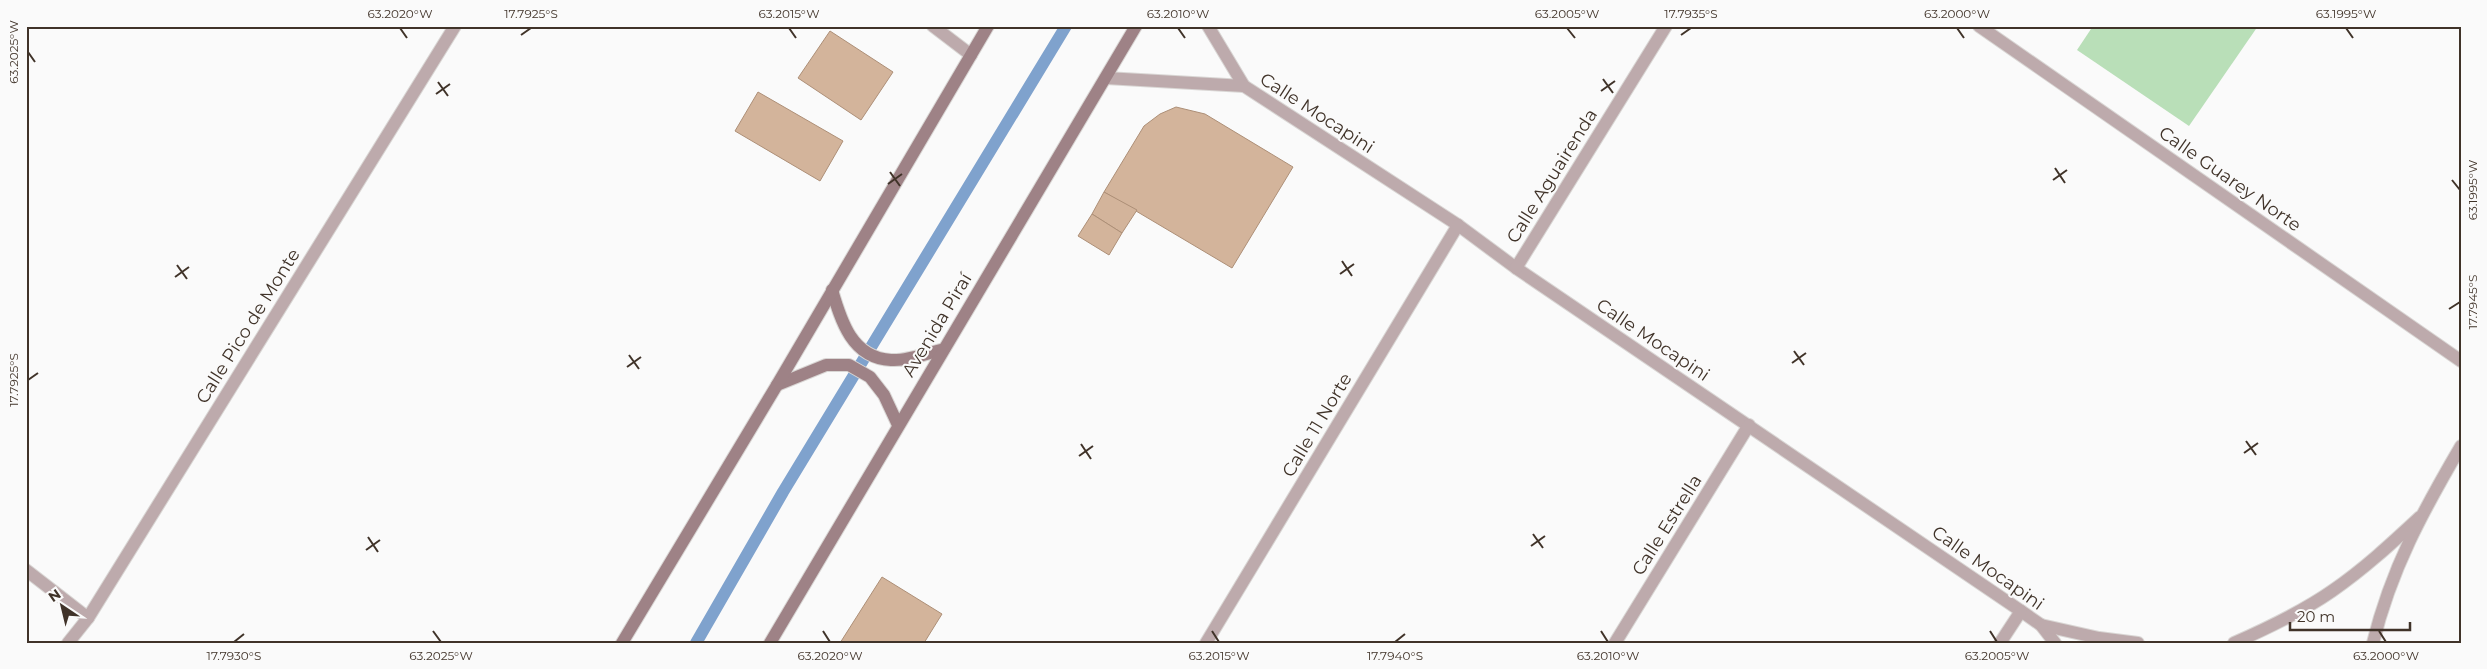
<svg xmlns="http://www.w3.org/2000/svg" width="2487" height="669" font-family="Montserrat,sans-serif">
<rect width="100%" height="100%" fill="#fafafa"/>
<polygon fill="#b9dfb8" points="2093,26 2258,26 2189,126 2077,50"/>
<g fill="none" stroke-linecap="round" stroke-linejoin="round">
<polyline stroke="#7fa2cd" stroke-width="12" points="696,643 783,492 1066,26"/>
</g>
<g fill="#d3b49b" stroke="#ad8f77">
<polygon points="830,31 893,72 861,120 798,78"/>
<polygon points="758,92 843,141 820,181 735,131"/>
<polygon points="1176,107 1205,114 1293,167 1232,268 1104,192 1144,126 1160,114"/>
<polygon points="1104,192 1137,210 1122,233 1092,214"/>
<polygon points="1092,214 1122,233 1109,255 1078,236"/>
<polygon points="882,577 942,614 924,643 840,643"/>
</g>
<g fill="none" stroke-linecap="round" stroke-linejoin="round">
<g stroke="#d9d6d4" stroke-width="14">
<g id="minor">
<polyline points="933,26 971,55"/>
<polyline points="1208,26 1244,86 1458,225 1516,268 2021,611 2041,625 2055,643"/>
<polyline points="1979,26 2461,361"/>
<polyline points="1106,78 1244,86"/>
<polyline points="1516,268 1666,26"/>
<polyline points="26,570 88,618"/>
<polyline points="2041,625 2099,638 2138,643"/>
<polyline points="68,643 88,618 455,26"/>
<polyline points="1206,643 1458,225"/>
<polyline points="1615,643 1749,425"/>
<polyline points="2000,643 2021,611"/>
<path d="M2234 643C2268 628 2302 612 2332 591 2364 569 2392 543 2420 517"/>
<path d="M2373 643C2391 569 2423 511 2461 446"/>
</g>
</g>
<g stroke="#d9d6d4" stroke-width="14">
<g id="secondary">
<path d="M832 290C841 321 852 358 891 360 908 361 928 353 944 349"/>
<polyline points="777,385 826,365 849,365 870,377 884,395 898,425"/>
<polyline points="622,643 777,385 988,26"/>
<polyline points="770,643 1136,26"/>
</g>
</g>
<use href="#minor" stroke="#bdaaac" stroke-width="12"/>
<use href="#secondary" stroke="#9e8286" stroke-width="12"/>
</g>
<path fill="none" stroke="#403329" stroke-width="2" d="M400 28 407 38M789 28 796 38M1178 28 1185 38M1567 28 1575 38M1957 28 1964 38M2346 28 2353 38M521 35 531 28M1681 35 1691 28M28 52 35 62M1603 79 1613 93M438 82 448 96M1601 91 1615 81M436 94 450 84M2055 168 2065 183M890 172 900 186M2053 180 2067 170M2452 180 2460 190M888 184 902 174M1342 261 1352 276M177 265 187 279M1340 274 1354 264M175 277 189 267M2449 309 2460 302M1794 351 1804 365M629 355 639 369M1792 363 1806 353M627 367 641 357M28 380 38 373M2246 441 2256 455M1081 444 1091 459M2244 453 2258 443M1079 456 1093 446M1533 534 1543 548M368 537 378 552M1531 546 1545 536M366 550 380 540M433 631 441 642M823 631 830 642M1212 631 1219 642M1601 631 1608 642M1990 631 1997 642M2379 631 2386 642M234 642 244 634M1395 642 1405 634"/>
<g text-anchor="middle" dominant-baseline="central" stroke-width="4" stroke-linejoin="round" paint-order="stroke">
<g font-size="18" fill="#403329" stroke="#fafafa">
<text transform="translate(1317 113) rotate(33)">Calle Mocapini</text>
<text transform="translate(1552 176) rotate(-58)">Calle Aguairenda</text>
<text transform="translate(2230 179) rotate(35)">Calle Guarey Norte</text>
<text transform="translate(937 325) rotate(-59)">Avenida Piraí</text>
<text transform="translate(248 326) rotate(-58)">Calle Pico de Monte</text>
<text transform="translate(1653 340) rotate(34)">Calle Mocapini</text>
<text transform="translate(1317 425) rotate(-59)">Calle 11 Norte</text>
<text transform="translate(1667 525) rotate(-58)">Calle Estrella</text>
<text transform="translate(1988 568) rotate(35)">Calle Mocapini</text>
</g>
</g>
<rect width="2487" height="669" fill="none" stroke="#fafafa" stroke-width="55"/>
<g transform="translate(62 606) rotate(325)" stroke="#fafafa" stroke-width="4" paint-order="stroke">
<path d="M0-4L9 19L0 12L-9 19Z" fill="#403329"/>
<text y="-8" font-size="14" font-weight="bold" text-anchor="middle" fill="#403329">N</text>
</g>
<path d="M2290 622v8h120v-8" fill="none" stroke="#403329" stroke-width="2.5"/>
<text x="2297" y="622" font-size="15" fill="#403329" stroke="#fafafa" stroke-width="4" paint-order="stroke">20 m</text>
<rect x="28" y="28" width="2432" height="614" fill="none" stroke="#403329" stroke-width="2"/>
<g font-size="12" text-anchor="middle" fill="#403329">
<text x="400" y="18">63.2020°W</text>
<text x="531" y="18">17.7925°S</text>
<text x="789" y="18">63.2015°W</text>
<text x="1178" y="18">63.2010°W</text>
<text x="1567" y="18">63.2005°W</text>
<text x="1691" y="18">17.7935°S</text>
<text x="1957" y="18">63.2000°W</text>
<text x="2346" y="18">63.1995°W</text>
<text transform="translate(14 52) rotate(-90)" y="4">63.2025°W</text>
<text transform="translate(2473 190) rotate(-90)" y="4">63.1995°W</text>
<text transform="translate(2473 302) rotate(-90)" y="4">17.7945°S</text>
<text transform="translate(14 380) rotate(-90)" y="4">17.7925°S</text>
<text x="234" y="660">17.7930°S</text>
<text x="441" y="660">63.2025°W</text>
<text x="830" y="660">63.2020°W</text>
<text x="1219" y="660">63.2015°W</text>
<text x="1395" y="660">17.7940°S</text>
<text x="1608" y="660">63.2010°W</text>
<text x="1997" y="660">63.2005°W</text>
<text x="2386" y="660">63.2000°W</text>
</g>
</svg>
